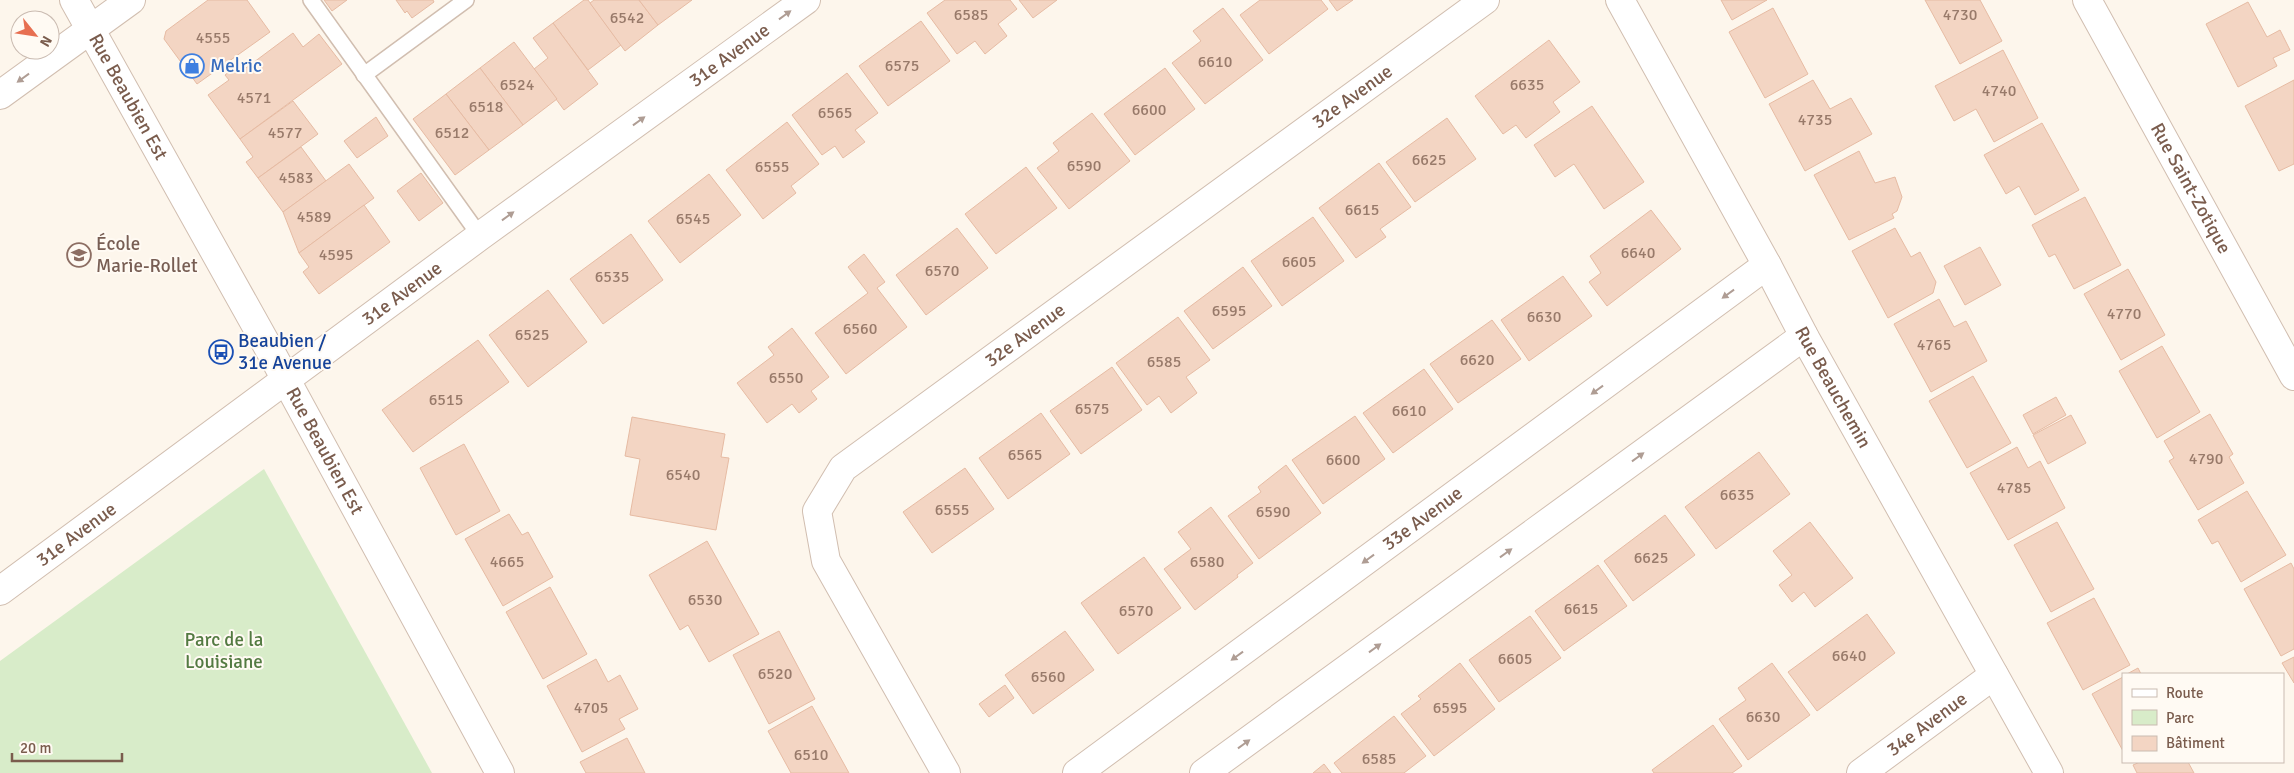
<svg xmlns="http://www.w3.org/2000/svg" width="2294" height="773" font-family="Signika,sans-serif">
<rect width="100%" height="100%" fill="#fdf6ec"/>
<polygon fill="#d8ecc9" points="264,469 432,773 0,773 0,661"/>
<g fill="#f3d5c3" stroke="#e6bba3">
<polygon points="208,0 247,0 270,32 197,84 164,39 166,31"/>
<polygon points="324,0 347,0 332,11"/>
<polygon points="396,0 433,0 434,2 412,18 407,11 405,13"/>
<polygon points="584,0 588,0 621,45 588,70 553,23"/>
<polygon points="594,0 639,0 658,25 625,51 590,3"/>
<polygon points="639,0 692,0 658,25"/>
<polygon points="945,0 1010,0 1017,9 998,24 1007,36 985,54 975,41 957,54 927,13"/>
<polygon points="1019,0 1057,0 1033,18"/>
<polygon points="1260,0 1321,0 1328,9 1269,54 1240,15"/>
<polygon points="1329,0 1353,0 1337,11"/>
<polygon points="1721,0 1767,0 1732,20"/>
<polygon points="1925,0 1980,0 2002,41 1960,64"/>
<polygon points="2248,2 2267,37 2280,30 2290,50 2273,58 2277,66 2238,87 2206,24"/>
<polygon points="1223,8 1263,60 1205,104 1172,63 1201,41 1193,31"/>
<polygon points="1773,8 1808,74 1765,98 1729,32"/>
<polygon points="921,21 950,61 888,106 859,66"/>
<polygon points="553,23 598,84 564,110 534,69 548,58 533,38"/>
<polygon points="293,33 303,47 319,34 342,64 240,139 208,95 229,80 225,75 238,65 242,71"/>
<polygon points="1549,40 1580,82 1553,102 1560,112 1526,138 1516,125 1503,134 1475,96"/>
<polygon points="514,42 557,99 523,125 480,68"/>
<polygon points="2003,50 2038,118 1994,142 1976,109 1954,121 1935,86"/>
<polygon points="480,68 523,125 489,150 446,94"/>
<polygon points="1165,68 1195,109 1135,155 1104,114"/>
<polygon points="847,73 878,113 855,130 865,142 843,158 835,146 822,155 792,115"/>
<polygon points="1813,80 1830,109 1851,98 1872,134 1805,171 1769,104"/>
<polygon points="2294,80 2294,164 2279,171 2245,106"/>
<polygon points="446,94 489,150 455,175 413,119"/>
<polygon points="293,101 318,134 258,178 246,162 253,157 240,139"/>
<polygon points="1592,106 1644,182 1604,209 1574,164 1555,177 1534,145"/>
<polygon points="1092,113 1130,161 1069,209 1037,168 1059,151 1053,143"/>
<polygon points="376,117 388,136 357,158 344,141"/>
<polygon points="1447,118 1476,159 1415,202 1386,162"/>
<polygon points="787,122 819,164 791,186 796,193 763,219 726,170"/>
<polygon points="2042,123 2079,190 2035,215 2019,186 2006,194 1984,155"/>
<polygon points="301,147 326,181 283,212 258,178"/>
<polygon points="1859,151 1875,183 1895,177 1902,197 1897,211 1892,214 1894,218 1849,240 1814,175"/>
<polygon points="1379,163 1411,207 1380,229 1386,237 1356,258 1319,208"/>
<polygon points="349,164 374,198 299,253 283,212"/>
<polygon points="1026,167 1057,208 996,254 965,214"/>
<polygon points="421,173 443,203 419,221 397,191"/>
<polygon points="709,174 741,215 680,263 648,221"/>
<polygon points="2085,197 2121,265 2074,289 2055,254 2049,257 2032,225"/>
<polygon points="364,205 390,242 319,294 303,272 309,267 299,253"/>
<polygon points="1651,210 1681,249 1607,306 1589,282 1601,273 1590,256"/>
<polygon points="1313,217 1344,261 1282,306 1251,261"/>
<polygon points="957,228 988,268 926,315 896,275"/>
<polygon points="1895,228 1911,257 1920,252 1936,282 1933,293 1888,318 1852,251"/>
<polygon points="631,234 663,280 603,324 570,279"/>
<polygon points="1980,247 2001,285 1965,305 1944,266"/>
<polygon points="864,254 885,282 877,288 907,327 846,374 815,333 868,293 848,267"/>
<polygon points="1243,267 1272,306 1213,349 1184,311"/>
<polygon points="2128,269 2165,335 2121,360 2084,294"/>
<polygon points="1563,276 1592,316 1529,361 1501,320"/>
<polygon points="548,290 587,342 528,387 489,335"/>
<polygon points="1939,299 1954,327 1966,321 1987,361 1931,392 1894,324"/>
<polygon points="1178,317 1210,360 1186,377 1197,393 1171,413 1159,396 1147,405 1116,363"/>
<polygon points="1492,320 1521,359 1458,403 1430,364"/>
<polygon points="792,328 829,377 811,391 817,399 799,413 792,404 767,423 737,383 774,355 768,347"/>
<polygon points="478,340 509,382 413,452 382,410"/>
<polygon points="2162,346 2200,412 2157,438 2119,371"/>
<polygon points="1112,367 1142,410 1081,454 1050,411"/>
<polygon points="1424,369 1453,409 1393,453 1363,413"/>
<polygon points="1973,376 2011,443 1967,468 1929,401"/>
<polygon points="2056,397 2066,415 2033,434 2023,415"/>
<polygon points="1041,413 1070,454 1008,499 979,458"/>
<polygon points="2210,414 2233,454 2229,457 2244,483 2198,510 2169,461 2174,458 2164,441"/>
<polygon points="2071,415 2086,443 2048,464 2033,435"/>
<polygon points="1355,416 1385,459 1323,504 1292,460"/>
<polygon points="632,417 725,434 721,457 729,458 716,530 630,515 640,459 625,456"/>
<polygon points="464,444 500,511 456,535 420,468"/>
<polygon points="2017,447 2028,468 2040,461 2065,508 2008,540 1970,473"/>
<polygon points="1759,452 1790,494 1716,549 1685,507"/>
<polygon points="1286,465 1321,513 1259,559 1228,516 1261,492 1258,487"/>
<polygon points="965,468 994,509 932,553 903,512"/>
<polygon points="2247,491 2286,555 2241,582 2218,541 2212,544 2198,520"/>
<polygon points="1211,507 1253,563 1237,575 1238,577 1195,610 1164,569 1191,549 1178,532"/>
<polygon points="509,514 522,535 528,532 553,577 503,606 465,539"/>
<polygon points="1665,515 1695,555 1633,601 1604,561"/>
<polygon points="1810,522 1853,578 1815,607 1804,592 1792,602 1779,585 1792,575 1773,551"/>
<polygon points="2057,522 2094,589 2051,612 2014,545"/>
<polygon points="707,541 759,634 709,662 688,625 680,630 649,575"/>
<polygon points="1144,557 1181,608 1118,654 1081,603"/>
<polygon points="2291,563 2294,569 2294,649 2281,656 2244,589"/>
<polygon points="1598,565 1627,606 1564,651 1535,611"/>
<polygon points="550,587 587,654 543,679 506,612"/>
<polygon points="2094,598 2130,665 2083,690 2047,623"/>
<polygon points="1867,614 1895,653 1817,711 1788,672"/>
<polygon points="1530,616 1561,658 1499,702 1469,660"/>
<polygon points="779,631 815,699 769,724 733,655"/>
<polygon points="1065,631 1094,670 1033,714 1005,675"/>
<polygon points="2294,657 2294,683 2282,663"/>
<polygon points="596,659 608,682 620,675 638,709 619,719 625,729 582,752 547,686"/>
<polygon points="1460,663 1495,709 1434,756 1401,714 1421,699 1418,696"/>
<polygon points="1772,663 1810,715 1748,760 1719,719 1746,700 1738,688"/>
<polygon points="2138,668 2141,674 2127,674"/>
<polygon points="2123,677 2123,751 2092,694"/>
<polygon points="1005,685 1014,698 989,717 979,704"/>
<polygon points="812,706 849,773 791,773 768,731"/>
<polygon points="1394,716 1426,756 1404,773 1342,773 1334,763"/>
<polygon points="1713,725 1742,766 1732,773 1654,773 1652,770"/>
<polygon points="627,738 645,773 586,773 580,762"/>
<polygon points="2140,762 2188,762 2194,773 2137,773 2133,765"/>
<polygon points="1324,764 1331,773 1313,773"/>
</g>
<g fill="none" stroke-linecap="round" stroke-linejoin="round">
<g stroke="#d1beb0" stroke-width="18">
<g id="service">
<polyline points="311,0 480,236"/>
<polyline points="364,75 466,0"/>
</g>
</g>
<g stroke="#d1beb0" stroke-width="30">
<g id="minor">
<path id="s1" d="M1620 0 1767 265 1804 336 2049 773"/>
<polyline points="0,95 131,0"/>
<path id="s2" d="M0 591 480 236 806 0"/>
<path id="s3" d="M946 773 826 561 817 511 843 468 1485 0"/>
<path id="s4" d="M1077 773 1767 265"/>
<polyline points="1204,773 1804,336"/>
<path id="s5" d="M1861 773 1994 675"/>
</g>
</g>
<g stroke="#d1beb0" stroke-width="30">
<g id="tertiary">
<path id="s6" d="M74 0 273 356 500 773"/>
<path id="s7" d="M2087 0 2294 376"/>
</g>
</g>
<use href="#service" stroke="#fff" stroke-width="15"/>
<use href="#minor" stroke="#fff" stroke-width="28"/>
<use href="#tertiary" stroke="#fff" stroke-width="28"/>
</g>
<defs><path id="oneway-solid" d="M-6-.8H1V-3.2L6.5 0L1 3.2V.8H-6Z" transform="scale(1.25)"/></defs>
<g fill="#af9d94">
<use href="#oneway-solid" transform="translate(785 15) rotate(-36)"/>
<use href="#oneway-solid" transform="translate(23 78) rotate(144)"/>
<use href="#oneway-solid" transform="translate(639 121) rotate(-36)"/>
<use href="#oneway-solid" transform="translate(508 216) rotate(-36)"/>
<use href="#oneway-solid" transform="translate(1728 294) rotate(144)"/>
<use href="#oneway-solid" transform="translate(1597 390) rotate(144)"/>
<use href="#oneway-solid" transform="translate(1638 457) rotate(-36)"/>
<use href="#oneway-solid" transform="translate(1506 553) rotate(-36)"/>
<use href="#oneway-solid" transform="translate(1368 559) rotate(144)"/>
<use href="#oneway-solid" transform="translate(1375 648) rotate(-36)"/>
<use href="#oneway-solid" transform="translate(1237 656) rotate(144)"/>
<use href="#oneway-solid" transform="translate(1244 744) rotate(-36)"/>
</g>
<defs>
<g id="shop-ring" transform="scale(1.25)"><circle r="9.5" fill="#fffaf3" stroke="#3f7fe0" stroke-width="1.5"/><path d="M-5-2.5h2.3a2.7 3.5 0 0 1 5.4 0H5L5.5 6h-11ZM-1.5-2.5h3a1.5 2.3 0 0 0-3 0Z" fill="#3f7fe0"/></g>
<g id="school-ring" transform="scale(1.25)"><circle r="9.5" fill="#fffaf3" stroke="#8d6e63" stroke-width="1.5"/><path d="M0-5L7-2L0 1L-7-2ZM-4 1L0 2.5L4 1V4Q0 6-4 4Z" fill="#8d6e63"/></g>
<g id="bus-ring" transform="scale(1.25)"><circle r="9.5" fill="#fffaf3" stroke="#1a4fb4" stroke-width="1.5"/><path d="M-5-6H5V4H4V6H2V4H-2V6H-4V4H-5ZM-3.5-4V0h7V-4ZM-3.5 1.2v1.5H-2V1.2ZM2 1.2v1.5H3.5V1.2Z" fill="#1a4fb4"/></g>
</defs>
<g fill-rule="evenodd">
<use href="#shop-ring" x="192" y="66"/>
<use href="#school-ring" x="79" y="255"/>
<use href="#bus-ring" x="221" y="352"/>
</g>
<g text-anchor="middle" dominant-baseline="central" stroke-width="4" stroke-linejoin="round" paint-order="stroke">
<g font-size="16" fill="#987a6a">
<text x="971" y="15">6585</text>
<text x="1960" y="15">4730</text>
<text x="627" y="18">6542</text>
<text x="213" y="38">4555</text>
<text x="1215" y="62">6610</text>
<text x="902" y="66">6575</text>
<text x="517" y="85">6524</text>
<text x="1527" y="85">6635</text>
<text x="1999" y="91">4740</text>
<text x="254" y="98">4571</text>
<text x="486" y="107">6518</text>
<text x="1149" y="110">6600</text>
<text x="835" y="113">6565</text>
<text x="1815" y="120">4735</text>
<text x="285" y="133">4577</text>
<text x="452" y="133">6512</text>
<text x="1429" y="160">6625</text>
<text x="1084" y="166">6590</text>
<text x="772" y="167">6555</text>
<text x="296" y="178">4583</text>
<text x="1362" y="210">6615</text>
<text x="314" y="217">4589</text>
<text x="693" y="219">6545</text>
<text x="1638" y="253">6640</text>
<text x="336" y="255">4595</text>
<text x="1299" y="262">6605</text>
<text x="942" y="271">6570</text>
<text x="612" y="277">6535</text>
<text x="1229" y="311">6595</text>
<text x="2124" y="314">4770</text>
<text x="1544" y="317">6630</text>
<text x="860" y="329">6560</text>
<text x="532" y="335">6525</text>
<text x="1934" y="345">4765</text>
<text x="1477" y="360">6620</text>
<text x="1164" y="362">6585</text>
<text x="786" y="378">6550</text>
<text x="446" y="400">6515</text>
<text x="1092" y="409">6575</text>
<text x="1409" y="411">6610</text>
<text x="1025" y="455">6565</text>
<text x="2206" y="459">4790</text>
<text x="1343" y="460">6600</text>
<text x="683" y="475">6540</text>
<text x="2014" y="488">4785</text>
<text x="1737" y="495">6635</text>
<text x="952" y="510">6555</text>
<text x="1273" y="512">6590</text>
<text x="1651" y="558">6625</text>
<text x="507" y="562">4665</text>
<text x="1207" y="562">6580</text>
<text x="705" y="600">6530</text>
<text x="1581" y="609">6615</text>
<text x="1136" y="611">6570</text>
<text x="1849" y="656">6640</text>
<text x="1515" y="659">6605</text>
<text x="775" y="674">6520</text>
<text x="1048" y="677">6560</text>
<text x="591" y="708">4705</text>
<text x="1450" y="708">6595</text>
<text x="1763" y="717">6630</text>
<text x="811" y="755">6510</text>
<text x="1379" y="759">6585</text>
</g>
<g font-size="19" fill="#7a5c4d" stroke="#fffaf3">
<text stroke="none"><textPath href="#s2" startOffset="905">31e Avenue</textPath></text>
<text stroke="none"><textPath href="#s6" startOffset="111">Rue Beaubien Est</textPath></text>
<text stroke="none"><textPath href="#s3" startOffset="975">32e Avenue</textPath></text>
<text stroke="none"><textPath href="#s7" startOffset="215">Rue Saint-Zotique</textPath></text>
<text stroke="none"><textPath href="#s2" startOffset="500">31e Avenue</textPath></text>
<text stroke="none"><textPath href="#s3" startOffset="570">32e Avenue</textPath></text>
<text stroke="none"><textPath href="#s1" startOffset="442">Rue Beauchemin</textPath></text>
<text stroke="none"><textPath href="#s6" startOffset="516">Rue Beaubien Est</textPath></text>
<text stroke="none"><textPath href="#s4" startOffset="429">33e Avenue</textPath></text>
<text stroke="none"><textPath href="#s2" startOffset="95">31e Avenue</textPath></text>
<text stroke="none"><textPath href="#s5" startOffset="82">34e Avenue</textPath></text>
</g>
<g font-size="19" fill="#366cbe" stroke="#fffaf3" text-anchor="start">
<text x="210" y="66">Melric</text>
</g>
<g font-size="19" fill="#785e54" stroke="#fffaf3" text-anchor="start">
<text x="96" y="244">École<tspan x="96" dy="22">Marie-Rollet</tspan></text>
</g>
<g font-size="19" fill="#164399" stroke="#fffaf3" text-anchor="start">
<text x="238" y="341">Beaubien /<tspan x="238" dy="22">31e Avenue</tspan></text>
</g>
<g font-size="19" fill="#537a41" stroke="#fffaf3">
<text x="224" y="640">Parc de la<tspan x="224" dy="22">Louisiane</tspan></text>
</g>
</g>
<rect x="2122" y="673" width="162" height="90" fill="#fffaf3" stroke="#cabbb1"/>
<rect x="2132" y="689" width="25" height="8" fill="#ffffff" stroke="#cabbb1"/>
<text x="2166" y="698" font-size="15" fill="#7a5c4d">Route</text>
<rect x="2132" y="710" width="25" height="15" fill="#d8ecc9" stroke="#cabbb1"/>
<text x="2166" y="723" font-size="15" fill="#7a5c4d">Parc</text>
<rect x="2132" y="736" width="25" height="15" fill="#f3d5c3" stroke="#cabbb1"/>
<text x="2166" y="748" font-size="15" fill="#7a5c4d">Bâtiment</text>
<g transform="translate(35 35) rotate(120)"><circle r="24" fill="#fffaf3" stroke="#cabbb1"/>
<path d="M0-4L9 19L0 12L-9 19Z" fill="#e76f51"/>
<text y="-8" font-size="14" font-weight="bold" text-anchor="middle" fill="#7a5c4d">N</text>
</g>
<path d="M12 753v8h110v-8" fill="none" stroke="#7a5c4d" stroke-width="2.5"/>
<text x="20" y="753" font-size="15" fill="#7a5c4d" stroke="#fffaf3" stroke-width="4" paint-order="stroke">20 m</text>
</svg>
